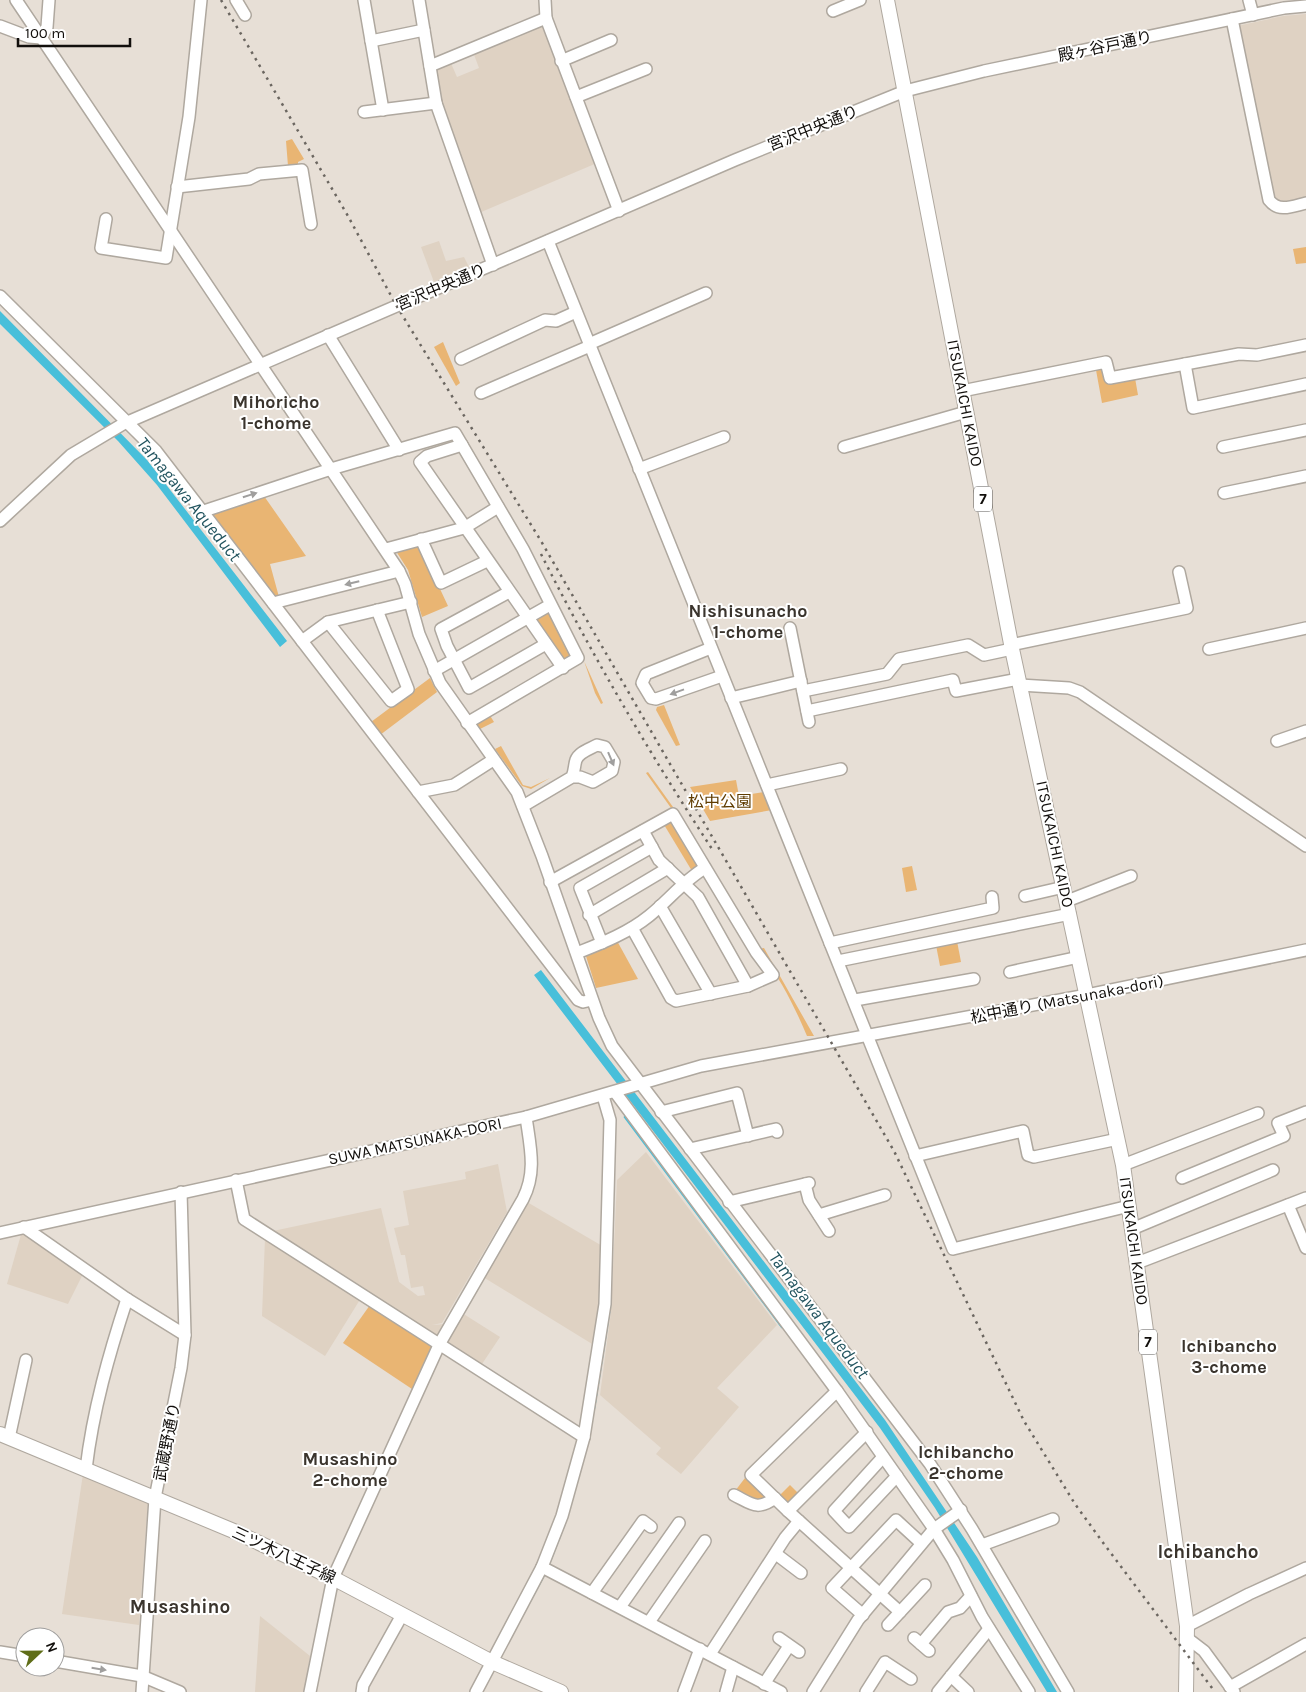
<svg xmlns="http://www.w3.org/2000/svg" width="1306" height="1692" font-family="Karla,'Noto Sans JP',sans-serif">
<rect width="100%" height="100%" fill="#e7dfd6"/>
<g fill="#dfd2c3">
<polygon points="1306,14 1306,197 1281,203 1272,194 1237,26 1283,16"/>
<polygon points="541,24 597,163 479,213 441,102 435,70 450,61 457,77 479,68 473,52"/>
<polygon points="439,241 446,261 464,257 469,267 434,282 421,247"/>
<polygon points="646,1152 777,1325 717,1388 739,1407 681,1474 656,1454 661,1448 600,1395 611,1312 617,1180"/>
<polygon points="498,1164 507,1212 442,1323 432,1325 446,1324 440,1334 434,1335 273,1231 381,1208 399,1282 418,1296 425,1295 423,1286 411,1288 405,1255 401,1255 394,1228 409,1225 403,1191 466,1179 465,1172"/>
<polygon points="527,1202 604,1247 597,1347 483,1277"/>
<polygon points="22,1231 83,1274 68,1304 7,1284"/>
<polygon points="265,1238 361,1298 325,1356 262,1316"/>
<polygon points="462,1313 500,1337 480,1367 448,1346 446,1341"/>
<polygon points="83,1474 148,1499 139,1625 62,1614"/>
<polygon points="260,1616 310,1656 304,1692 255,1692"/>
</g>
<g fill="#e9b573">
<polygon points="292,139 304,159 298,162 298,165 288,166 286,141"/>
<polygon points="1306,247 1306,263 1296,264 1293,249"/>
<polygon points="443,342 460,383 456,386 434,347"/>
<polygon points="1104,368 1107,383 1135,378 1138,395 1102,403 1096,370"/>
<polygon points="264,496 306,556 270,564 279,597 275,598 212,513"/>
<polygon points="419,544 448,606 422,617 408,570 396,551"/>
<polygon points="550,612 573,656 564,661 535,621"/>
<polygon points="584,661 603,703 601,704 595,693"/>
<polygon points="430,678 437,692 380,735 371,722"/>
<polygon points="664,705 680,745 676,746 656,710 657,707"/>
<polygon points="489,714 494,722 480,729 477,724 478,721"/>
<polygon points="501,746 523,785 531,787 550,778 531,789 522,786 495,749"/>
<polygon points="648,772 673,807 671,808 646,773"/>
<polygon points="736,780 739,796 764,792 772,810 710,821 690,787"/>
<polygon points="670,820 699,864 699,868 692,871 663,823"/>
<polygon points="912,866 917,890 906,892 902,868"/>
<polygon points="616,939 638,979 596,988 585,953"/>
<polygon points="957,941 961,962 940,966 936,945"/>
<path d="M764 948 814 1036H807C794 1005 779 976 758 949Z"/>
<polygon points="370,1305 434,1346 412,1389 343,1343"/>
<polygon points="745,1478 768,1499 758,1504 735,1491"/>
<polygon points="790,1485 799,1494 787,1506 778,1497"/>
</g>
<g fill="#48bfda">
<polygon points="0,311 147,460 287,641 280,647 157,485 118,441 0,324"/>
<polygon points="541,970 885,1420 977,1557 1057,1692 1047,1692 935,1508 880,1428 534,975"/>
</g>
<g fill="none" stroke-linecap="round" stroke-linejoin="round">
<g stroke="#48bfda" stroke-width="2.5">
<polyline points="625,1117 782,1327"/>
<polyline points="594,1408 609,1312"/>
<polyline points="548,1566 564,1525"/>
<polyline points="525,1610 545,1573"/>
</g>
<g stroke="#afa89f" stroke-width="14">
<g id="minor">
<polyline points="16,0 399,571 405,584 419,634 440,683 517,792 542,856 599,1018 612,1046 930,1464 972,1529 1068,1692"/>
<polyline points="236,0 245,15"/>
<polyline points="364,0 383,110"/>
<polyline points="419,0 436,103 493,265"/>
<polyline points="545,0 546,18 619,211"/>
<polyline points="1249,0 1253,15"/>
<polyline points="833,11 860,0"/>
<path d="M1232 19 1269 200C1279 213 1293 206 1306 203"/>
<polyline points="0,26 29,37 41,38 47,27 49,0"/>
<polyline points="371,41 424,30"/>
<polyline points="561,61 611,40"/>
<polyline points="430,66 546,18"/>
<polyline points="576,97 646,69"/>
<polyline points="364,112 436,103"/>
<polyline points="177,187 249,179 259,174 302,170 311,224"/>
<polyline points="106,219 101,248 166,258 189,117 201,0"/>
<polyline points="548,241 953,1249 1129,1206"/>
<polyline points="0,296 156,451 578,1000 583,1002 592,1000"/>
<polyline points="328,335 399,450"/>
<polyline points="589,344 706,293"/>
<polyline points="461,359 545,320 556,321 576,312"/>
<polyline points="1185,364 1193,408 1306,384"/>
<polyline points="962,391 1106,362 1110,378 1239,354 1257,355 1306,345"/>
<polyline points="481,393 590,346"/>
<polyline points="462,445 427,456 420,462 563,668"/>
<polyline points="844,447 966,412"/>
<polyline points="1223,447 1306,430"/>
<polyline points="639,469 724,437"/>
<polyline points="1224,493 1306,476"/>
<polyline points="204,511 331,469 455,433 523,549 578,658 467,723"/>
<polyline points="0,521 71,455 123,424 735,160 905,91 984,71 1284,8 1306,6"/>
<polyline points="421,539 441,583 487,561"/>
<polyline points="386,549 464,528 498,507"/>
<polyline points="509,592 441,629 447,646 469,688 546,644"/>
<polyline points="273,603 399,571"/>
<polyline points="328,622 391,701 408,689 377,610"/>
<polyline points="790,628 809,722"/>
<polyline points="302,641 328,622 411,602"/>
<polyline points="1011,645 1187,608 1179,572"/>
<polyline points="711,648 646,674 642,683 651,698 656,699 722,676"/>
<polyline points="1209,649 1306,628"/>
<polyline points="434,671 550,605"/>
<polyline points="1020,685 1069,688 1080,692 1306,846"/>
<polyline points="803,691 887,674 899,659 968,645 984,655 1012,649"/>
<polyline points="731,698 801,681"/>
<polyline points="807,711 953,680 956,691 1019,679"/>
<polyline points="1277,741 1306,731"/>
<polyline points="767,785 841,769"/>
<polyline points="418,792 454,785 493,760"/>
<path d="M523 806 572 777C575 770 574 766 576 760 579 752 590 749 597 745L605 747 614 762 612 771 593 782 580 777H572"/>
<polyline points="643,831 659,860 698,897 748,986"/>
<polyline points="550,882 673,814 756,952 773,975 748,986 676,1001 671,998 632,928"/>
<polyline points="1025,896 1064,887"/>
<polyline points="1067,901 1131,876"/>
<polyline points="660,906 711,994"/>
<polyline points="589,915 668,868"/>
<polyline points="602,943 580,888 652,847"/>
<polyline points="830,943 993,908 992,897"/>
<path d="M577 953C602 943 628 933 649 916 669 900 683 881 705 868"/>
<polyline points="838,961 1070,914"/>
<polyline points="1010,972 1079,957"/>
<polyline points="855,1000 974,979"/>
<polyline points="615,1092 837,1391 934,1529 953,1560 982,1617 1029,1692"/>
<polyline points="661,1112 737,1093 748,1136"/>
<polyline points="690,1149 776,1129 777,1132"/>
<polyline points="915,1156 1023,1131 1028,1155 1034,1157 1118,1139"/>
<polyline points="1123,1165 1258,1113"/>
<polyline points="1182,1178 1284,1136 1278,1123 1306,1112"/>
<polyline points="236,1180 244,1219 584,1437"/>
<polyline points="805,1184 809,1200 829,1231"/>
<polyline points="729,1202 809,1183"/>
<polyline points="1288,1205 1306,1248"/>
<polyline points="819,1215 885,1195"/>
<polyline points="24,1227 127,1299 185,1335"/>
<polyline points="1132,1229 1273,1170"/>
<polyline points="0,1233 526,1117 701,1066 1087,995 1306,950"/>
<polyline points="1137,1263 1306,1198"/>
<polyline points="867,1432 788,1511 900,1612"/>
<polyline points="9,1438 26,1360"/>
<polyline points="883,1457 834,1511 849,1527 897,1476"/>
<path d="M86 1469C93 1410 109 1354 127 1299"/>
<path d="M734 1495C752 1504 757 1511 775 1498"/>
<polyline points="788,1511 751,1475 837,1391"/>
<polyline points="982,1545 1053,1519"/>
<polyline points="776,1554 801,1573"/>
<polyline points="542,1567 781,1692"/>
<polyline points="592,1593 643,1521 651,1527"/>
<polyline points="620,1607 679,1523"/>
<polyline points="863,1615 832,1588 896,1520 921,1543"/>
<polyline points="649,1622 705,1541"/>
<polyline points="888,1625 925,1585"/>
<polyline points="1187,1626 1249,1594 1306,1568"/>
<polyline points="779,1638 799,1652"/>
<polyline points="914,1638 929,1651"/>
<polyline points="1187,1638 1204,1651 1234,1692"/>
<polyline points="921,1644 948,1612 960,1608 971,1596"/>
<polyline points="0,1652 25,1656"/>
<polyline points="710,1654 785,1538 799,1521"/>
<polyline points="55,1661 142,1676 180,1692"/>
<polyline points="951,1676 968,1692"/>
<polyline points="764,1684 789,1646"/>
<polyline points="1230,1687 1306,1644"/>
<polyline points="142,1692 155,1498 181,1368 185,1335 181,1192"/>
<path d="M310 1692 333 1578 440 1343 523 1199C537 1172 530 1146 526 1117"/>
<polyline points="362,1692 363,1685 402,1615"/>
<polyline points="476,1692 542,1567 562,1516 584,1437 605,1304 610,1120 603,1096"/>
<polyline points="684,1692 700,1649"/>
<polyline points="726,1692 733,1667"/>
<polyline points="813,1692 858,1620 934,1529 961,1510"/>
<polyline points="866,1692 885,1662 911,1679"/>
<polyline points="938,1692 989,1629"/>
</g>
</g>
<g stroke="#afa89f" stroke-width="16">
<g id="major">
<polyline points="887,0 1012,649 1123,1165 1187,1626 1186,1692"/>
<polyline points="0,1434 236,1532 333,1578 492,1662 561,1692"/>
</g>
</g>
<use href="#minor" stroke="#fff" stroke-width="11"/>
<use href="#major" stroke="#fff" stroke-width="14"/>
<g stroke="#6b6660" stroke-width="2.5" stroke-dasharray="2.5 5" stroke-linecap="butt">
<polyline points="221,0 348,216 396,305 541,541 894,1151 1024,1421 1075,1504 1104,1544 1215,1692"/>
<path d="M541 554C593 657 651 756 714 852"/>
</g>
</g>
<defs><path id="oneway-solid" d="M-6-.8H1V-3.2L6.5 0L1 3.2V.8H-6Z" transform="scale(1.25)"/></defs>
<g fill="#a09f9e">
<use href="#oneway-solid" transform="translate(250 495) rotate(-18)"/>
<use href="#oneway-solid" transform="translate(352 583) rotate(166)"/>
<use href="#oneway-solid" transform="translate(677 692) rotate(160)"/>
<use href="#oneway-solid" transform="translate(611 759) rotate(67)"/>
<use href="#oneway-solid" transform="translate(99 1669) rotate(9)"/>
</g>
<g text-anchor="middle" dominant-baseline="central" stroke-width="4" stroke-linejoin="round" paint-order="stroke">
<g fill="#fff" stroke="#595755" stroke-width="1">
<rect x="974" y="486.5" width="18" height="25" rx="4"/>
<rect x="1139" y="1329.5" width="18" height="25" rx="4"/>
</g>
<g font-size="15" font-weight="bold" fill="#120f0c">
<text x="983" y="499">7</text>
<text x="1148" y="1342">7</text>
</g>
<g font-size="16" fill="#120f0c" stroke="#fff">
<text transform="translate(1105 46) rotate(-12)">殿ヶ谷戸通り</text>
<text transform="translate(813 128) rotate(-22)">宮沢中央通り</text>
<text transform="translate(441 287) rotate(-23)">宮沢中央通り</text>
<text transform="translate(965 403) rotate(79)">ITSUKAICHI KAIDO</text>
<text transform="translate(1055 844) rotate(78)">ITSUKAICHI KAIDO</text>
<text transform="translate(1067 999) rotate(-11)">松中通り (Matsunaka-dori)</text>
<text transform="translate(415 1141) rotate(-12)">SUWA MATSUNAKA-DORI</text>
<text transform="translate(1134 1241) rotate(82)">ITSUKAICHI KAIDO</text>
<text transform="translate(167 1442) rotate(-79)">武蔵野通り</text>
<text transform="translate(284 1555) rotate(25)">三ツ木八王子線</text>
</g>
<g font-size="16" fill="#603c00" stroke="#fff">
<text x="720" y="801">松中公園</text>
</g>
<g font-size="18" font-weight="bold" fill="#3a342d" stroke="#fff">
<text x="276" y="402">Mihoricho<tspan x="276" dy="21">1-chome</tspan></text>
<text x="748" y="611">Nishisunacho<tspan x="748" dy="21">1-chome</tspan></text>
<text x="1229" y="1346">Ichibancho<tspan x="1229" dy="21">3-chome</tspan></text>
<text x="966" y="1452">Ichibancho<tspan x="966" dy="21">2-chome</tspan></text>
<text x="350" y="1459">Musashino<tspan x="350" dy="21">2-chome</tspan></text>
</g>
<g font-size="18" font-style="italic" fill="#22545f" stroke="#fff">
<text transform="translate(189 499) rotate(51)">Tamagawa Aqueduct</text>
<text transform="translate(819 1315) rotate(53)">Tamagawa Aqueduct</text>
</g>
<g font-size="19" font-weight="bold" fill="#3a342d" stroke="#fff">
<text x="1208" y="1552">Ichibancho</text>
<text x="180" y="1607">Musashino</text>
</g>
</g>
<g transform="translate(40 1652) rotate(68)"><circle r="24" fill="#ffffff" stroke="#a09f9e"/>
<path d="M0-4L9 19L0 12L-9 19Z" fill="#5f6d18"/>
<text y="-8" font-size="14" font-weight="bold" text-anchor="middle" fill="#120f0c">N</text>
</g>
<path d="M18 38v8h112v-8" fill="none" stroke="#120f0c" stroke-width="2.5"/>
<text x="25" y="38" font-size="15" fill="#120f0c" stroke="#ffffff" stroke-width="4" paint-order="stroke">100 m</text>
</svg>
